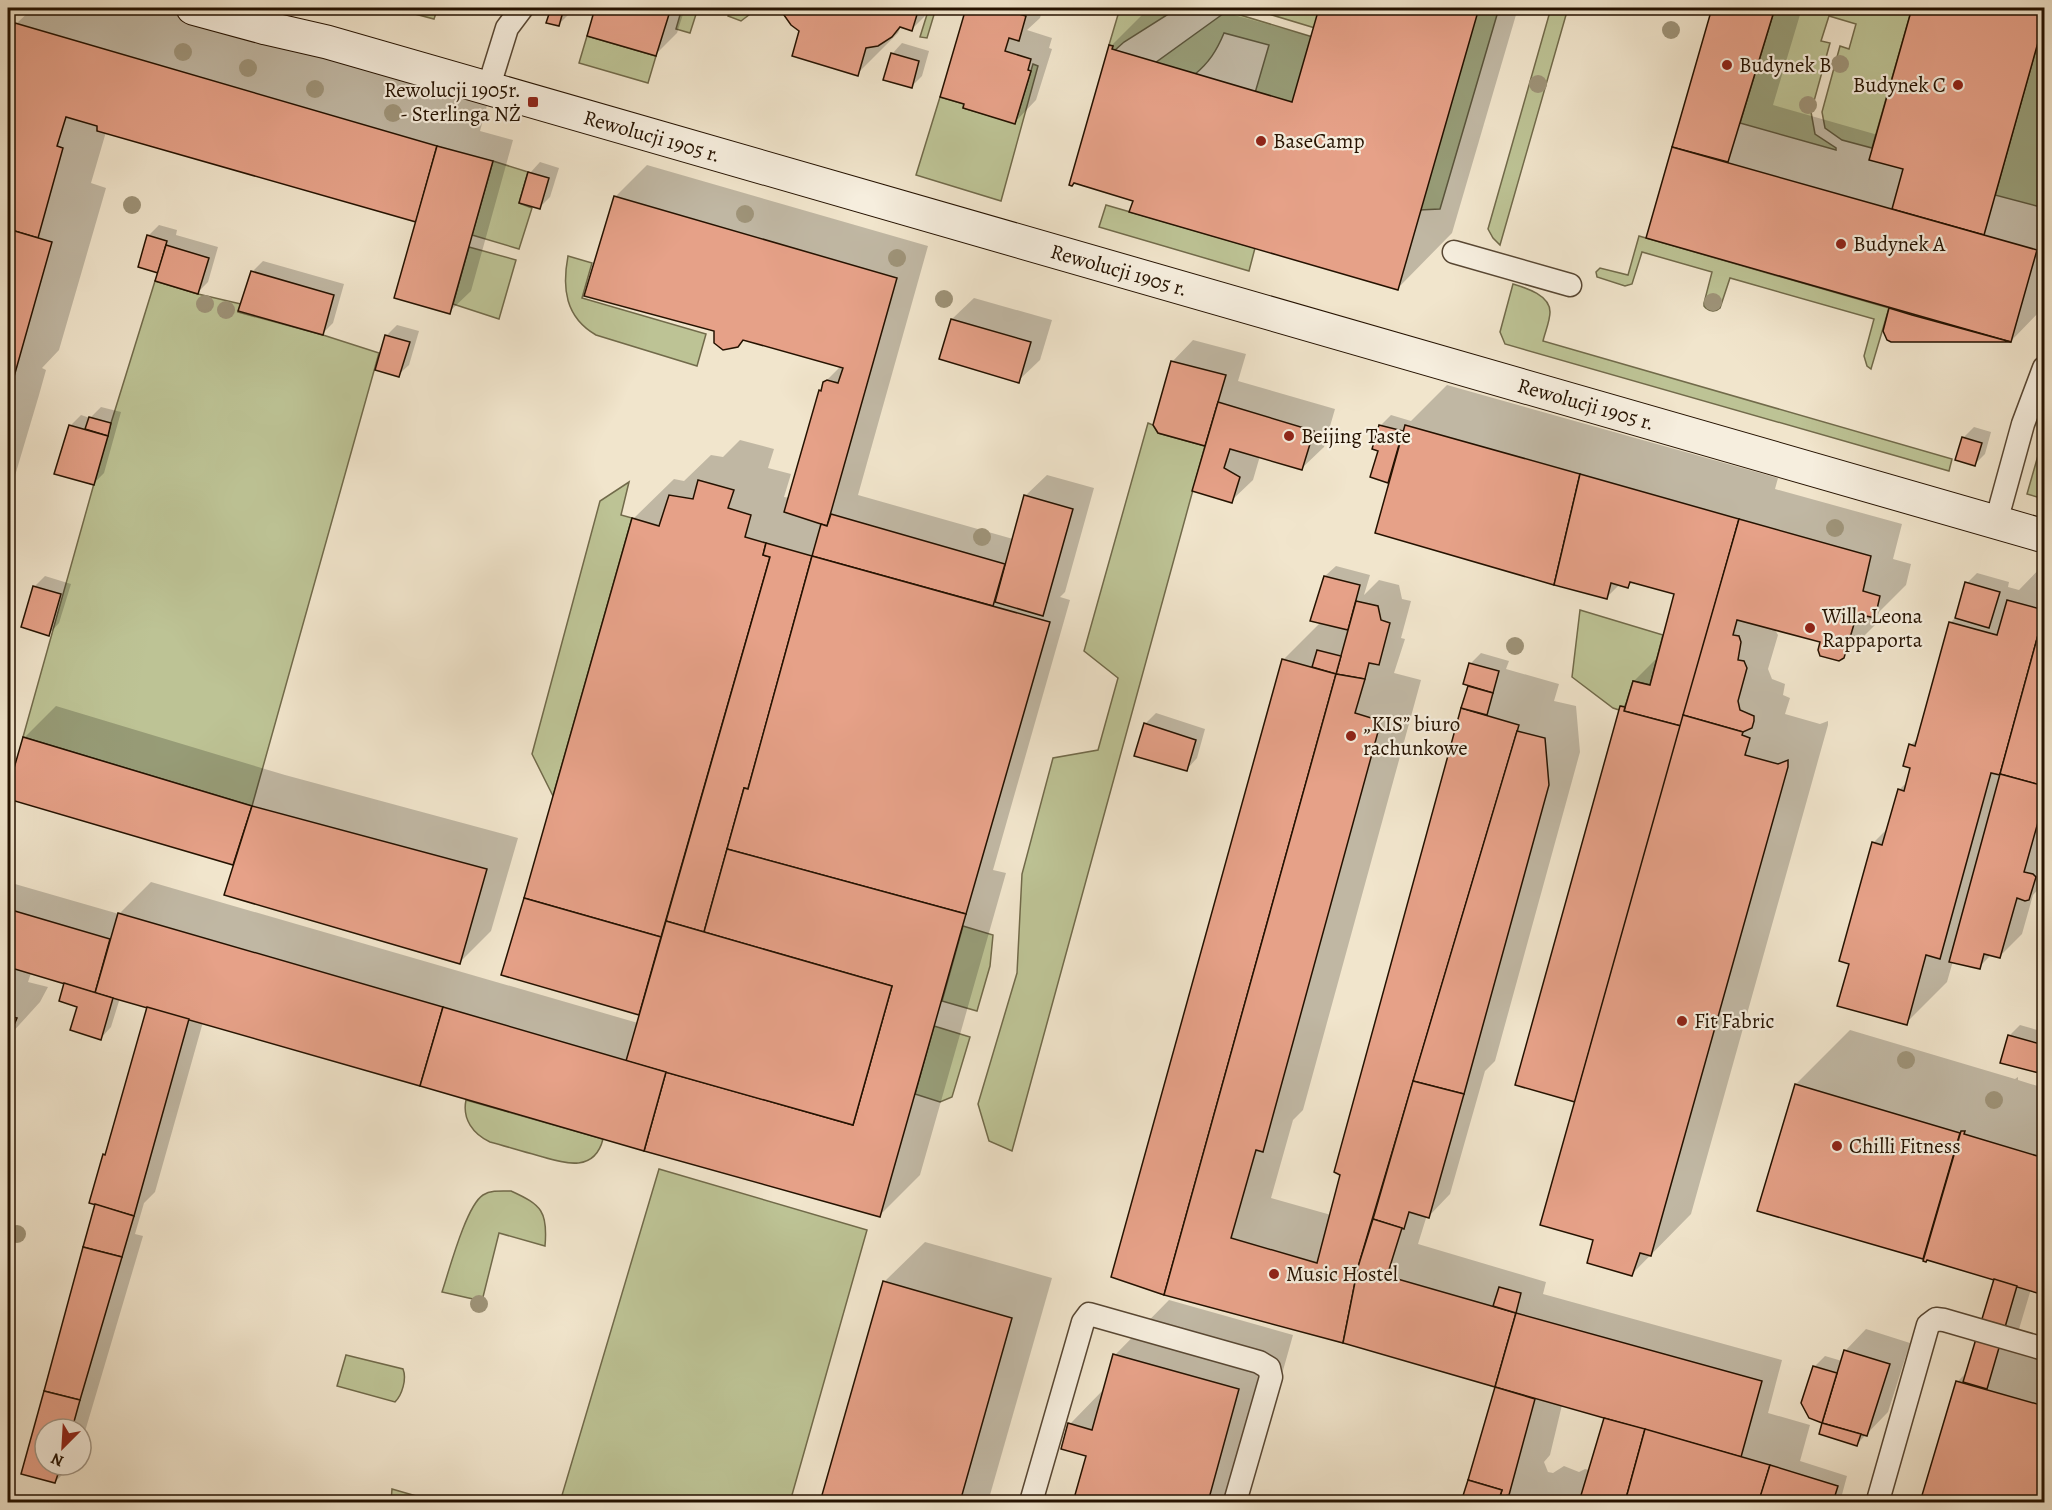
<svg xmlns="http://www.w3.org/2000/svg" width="2052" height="1510" font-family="Alegreya,serif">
<rect width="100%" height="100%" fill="#f1e5cc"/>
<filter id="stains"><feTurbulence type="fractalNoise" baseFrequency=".00333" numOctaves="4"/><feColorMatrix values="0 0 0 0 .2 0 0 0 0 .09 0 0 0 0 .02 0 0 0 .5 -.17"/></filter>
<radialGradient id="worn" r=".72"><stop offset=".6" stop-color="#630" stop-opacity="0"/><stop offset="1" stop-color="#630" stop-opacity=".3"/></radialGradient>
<g fill="#bdc395" stroke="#716a4a" stroke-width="1.5">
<polygon points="392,8 430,8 437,10 434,19"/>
<polygon points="682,8 698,8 690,33 676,29"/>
<polygon points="730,8 758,8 741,21 728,16"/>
<polygon points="929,8 936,8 927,38 920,37"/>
<polygon points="1120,8 1178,8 1124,42 1114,51 1111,51 1113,46 1109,45"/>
<polygon points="1249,8 1321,8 1315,28"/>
<polygon points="1478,8 1499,8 1440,209 1419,210"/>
<polygon points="1551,8 1568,8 1500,245 1493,238 1488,229"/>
<polygon points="1775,8 1912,8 1872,148 1842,140 1825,128 1822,112 1840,46 1849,49 1856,24 1829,16 1821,41 1830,43 1811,112 1815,134 1836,148 1836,150 1740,123"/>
<path d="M1227 11 1313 37 1294 104 1255 93 1269 45 1224 33C1217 50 1209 63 1194 75L1155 63Z"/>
<polygon points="2044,21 2044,208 1995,195"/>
<polygon points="587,36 656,56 648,83 579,63"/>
<polygon points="1033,64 1038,66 1001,201 916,175 940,97 964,104 963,108 1015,123"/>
<polygon points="493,161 528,172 519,203 532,208 519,249 472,235"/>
<polygon points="1106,205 1255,248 1249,271 1099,227"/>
<path d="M1639 236 1889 308 1871 369 1867 366 1864 356 1874 319 1730 278 1720 308C1715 313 1708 311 1704 306V303L1712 272 1642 252 1632 284 1625 286 1597 277 1596 272 1600 268 1628 275Z"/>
<polygon points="469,247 516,260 499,319 453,304"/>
<path d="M568 256 592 263 582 298 706 334 697 366 596 335C565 317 562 288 568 256Z"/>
<polygon points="155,281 198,294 241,304 238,312 323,335 379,353 252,806 23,737 111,423"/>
<path d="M1513 284C1526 288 1550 295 1550 312 1550 321 1545 332 1543 341L1952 459 1949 471 1505 344 1500 332Z"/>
<polygon points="1148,423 1153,425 1158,433 1205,446 1012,1151 989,1141 978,1104 1017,973 1022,874 1053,758 1098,750 1118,678 1084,651"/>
<polygon points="2044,450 2044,469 2041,483 2044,484 2044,499 2027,494 2039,452"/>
<polygon points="629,482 621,515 632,518 553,796 532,754 600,501"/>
<polygon points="1580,610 1663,635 1650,685 1633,681 1625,707 1621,706 1619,710 1613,708 1572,677"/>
<polygon points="963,926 993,935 990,966 977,1011 942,1001"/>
<polygon points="934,1026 970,1037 952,1097 940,1102 915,1094"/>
<path d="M466 1100 603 1139C594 1175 561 1162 536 1155 521 1151 505 1146 490 1142 473 1134 462 1119 466 1100Z"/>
<polygon points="659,1169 867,1230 790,1502 560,1502"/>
<path d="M511 1191C542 1205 548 1212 545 1246L499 1233 482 1301 442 1292C449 1271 466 1206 483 1195 491 1190 501 1191 511 1191Z"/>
<path d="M346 1355 403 1369C407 1379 402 1395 395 1402L337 1386Z"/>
<polygon points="392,1489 437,1502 391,1502"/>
</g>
<g fill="#0003" fill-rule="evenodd">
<polygon points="33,8 203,8 491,91 480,131 513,140 471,291 449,312 417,221 106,132 91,183 106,188 59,350 42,368 46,370 39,395 14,479 8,485 8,55 17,23"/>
<polygon points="552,8 571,8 569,14 559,24 548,22"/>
<polygon points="597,8 685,8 677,33 655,55 589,35"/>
<polygon points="781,8 933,8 912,29 901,26 898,33 857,74 801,30 784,15"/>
<polygon points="968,8 1043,8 1040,18 1027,30 1052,38 1049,48 1052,49 1036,100 1015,122 942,96"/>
<polygon points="1149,8 1209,8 1313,37 1321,8 1518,8 1452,233 1398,288 1135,200 1111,46"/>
<polygon points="1714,8 1802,8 1773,105 1878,135 1914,8 2044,8 2044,156 2038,181 2044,183 2044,307 2011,341 1891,340 1890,308 1892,307 1648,237"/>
<polygon points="902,43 929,51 922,76 911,87 892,54"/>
<polygon points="540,162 559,168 550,197 539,208 530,173"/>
<polygon points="647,165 928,246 858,495 1013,539 1025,496 1047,475 1094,488 1065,592 1060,597 1070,600 993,870 1006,873 920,1175 880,1215 203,1022 155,1192 144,1203 135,1234 143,1236 81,1445 81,1429 45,1429 45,1465 72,1465 55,1482 22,1473 96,1205 104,1155 107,1152 149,1007 120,998 111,1027 101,1038 66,983 31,973 28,982 48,987 40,1002 10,1035 8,1043 8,882 119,914 151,882 638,1023 642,1010 638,1014 633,519 674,479 684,481 711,455 723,457 740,440 774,449 768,468 791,474 784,497 790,498 820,391 824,383 841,366 716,330 615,197"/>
<polygon points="159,225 177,230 176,235 218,247 208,282 197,293 160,272 148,236"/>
<polygon points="263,261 344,284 333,323 323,333 240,310 253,271"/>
<polygon points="974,298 1052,320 1040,360 1018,381 941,358 952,319"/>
<polygon points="397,325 419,331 409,365 398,375 377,369 387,335"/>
<polygon points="1193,340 1246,354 1238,381 1335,409 1324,447 1302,468 1260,456 1253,480 1231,501 1207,445 1159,432 1172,362"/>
<polygon points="1447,385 1778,478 1775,489 1902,524 1893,559 1911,564 1906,585 1879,612 1875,625 1843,657 1822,641 1774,628 1778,635 1768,669 1772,679 1785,684 1783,695 1790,698 1785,714 1820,724 1828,721 1828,725 1691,1214 1632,1274 1595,1239 1578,1097 1622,707 1629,700 1634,681 1659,656 1676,593 1633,581 1628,586 1620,584 1606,598 1392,477 1388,481 1380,450 1380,426 1391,415 1411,421"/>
<polygon points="101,407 121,412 104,473 93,484 70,426 81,415 90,418"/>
<polygon points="1974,427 1991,432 1985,454 1975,464 1963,438"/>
<polygon points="2044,564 2044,883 2033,895 2022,934 2000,956 1992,954 1979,967 1953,961 1947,982 1906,1023 1851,963 1873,843 1888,828 1899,790 1909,780 1912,767 1911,745 1919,737 1950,623 1958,615 1967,583 1977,573 2009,582 2008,587 2019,590"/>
<path d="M1336 566 1370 575 1364 595 1379 580 1399 585 1402 599 1411 601 1401 638 1405 639 1394 673 1421 680 1303 1110 1293 1120 1271 1198 1331 1215 1462 708 1470 685V664L1481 653 1509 661 1506 669 1559 684 1554 701 1576 706 1580 752 1495 1061 1485 1071 1450 1194 1429 1216 1427 1215 1418 1244 1546 1282 1543 1294 1782 1360 1768 1413 1810 1425 1800 1461 1847 1476 1840 1502H1463L1496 1387 1342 1342 1164 1294 1283 660 1321 622 1325 576ZM1562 1405 1605 1417 1590 1470 1585 1469 1579 1472 1564 1466 1553 1473 1548 1472 1544 1462 1550 1455Z"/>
<polygon points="45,576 71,584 59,623 49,634 34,587"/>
<polygon points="56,706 285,775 518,838 491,931 460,962 235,864 8,798 24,738"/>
<polygon points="1156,713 1205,729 1197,758 1187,769 1145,724"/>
<polygon points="2020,1025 2044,1032 2044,1071 2043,1073 2009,1036"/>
<polygon points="1850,1030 2015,1079 2018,1077 2018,1080 2044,1088 2044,1293 2031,1289 2014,1346 2044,1355 2044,1502 1922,1502 1957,1382 1968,1371 1996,1279 1759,1210 1796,1084"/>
<polygon points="925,1242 1052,1278 988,1502 822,1502 884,1282"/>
<polygon points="1169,1300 1293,1335 1246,1502 1075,1502 1088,1455 1070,1424 1105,1388 1115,1355"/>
<polygon points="1866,1329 1910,1343 1888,1412 1857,1444 1823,1422 1810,1417 1814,1367 1825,1356 1842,1361 1845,1351"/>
</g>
<g fill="#e6a188" stroke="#251200" stroke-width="1.5">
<polygon points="551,8 564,8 559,26 546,23"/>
<polygon points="595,8 671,8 656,56 587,36"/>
<polygon points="779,8 919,8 912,31 900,27 892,37 878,46 866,48 858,76 792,56 799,31 791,25"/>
<polygon points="966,8 997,8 1026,16 1019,41 1009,38 1005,51 1031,59 1028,70 1031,71 1015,124 963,108 964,104 940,97"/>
<polygon points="1319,8 1479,8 1398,290 1129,212 1133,201 1074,183 1072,186 1069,185 1109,45 1113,46 1112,49 1292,102"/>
<polygon points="1712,8 1775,8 1728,162 1672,147"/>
<polygon points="1912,8 2044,8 2044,21 1984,235 1892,209 1903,169 1869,160"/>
<polygon points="15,23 437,146 416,222 97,131 97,126 66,117 57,146 63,148 38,238 8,229 8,49"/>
<polygon points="891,53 919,61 912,88 883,80"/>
<polygon points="437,146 493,161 450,314 394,298"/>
<polygon points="1672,147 2037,250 2011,342 1646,238"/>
<polygon points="528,172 549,178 540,209 519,203"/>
<polygon points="614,196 897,278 827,526 784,512 819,390 821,391 823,382 827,380 838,383 843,368 743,340 738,347 723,350 714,343 714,331 584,296"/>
<polygon points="8,229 52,242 8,398"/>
<polygon points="147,235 167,241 158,273 138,267"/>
<polygon points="166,245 209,258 198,294 155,281"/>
<polygon points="251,271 334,295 323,335 238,311"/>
<polygon points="1889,308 1912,315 2011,342 1891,342 1887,340 1883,331"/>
<polygon points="951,319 1031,342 1019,383 939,359"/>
<polygon points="385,335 410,342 399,377 375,370"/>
<polygon points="1171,361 1226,375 1205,446 1158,433 1153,425"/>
<polygon points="1218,402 1314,431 1302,470 1230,449 1224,468 1240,477 1232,503 1192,491"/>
<polygon points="89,417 111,423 108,436 85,429"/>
<polygon points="69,425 108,436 94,485 54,474"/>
<polygon points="1379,425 1403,431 1388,483 1370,477 1378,451 1372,449"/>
<polygon points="1405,425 1580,474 1554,585 1375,533"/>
<polygon points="1962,437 1982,443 1975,466 1955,460"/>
<polygon points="1580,474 1739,519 1681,726 1624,711 1633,681 1650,685 1674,594 1630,582 1628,588 1611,583 1607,599 1554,585"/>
<polygon points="698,480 734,490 728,508 751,515 745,537 766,543 763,555 770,557 661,937 524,898 632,518 659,526 669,495 693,499"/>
<polygon points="1024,495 1073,509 1043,616 995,602"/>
<polygon points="831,514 1005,564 993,606 812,556 821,524 827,526"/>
<polygon points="1739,519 1871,556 1863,591 1880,596 1875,618 1857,614 1844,658 1839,661 1820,656 1818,650 1820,642 1737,620 1733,635 1739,636 1741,642 1738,660 1744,661 1747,668 1738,701 1740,710 1754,716 1754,721 1752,728 1743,732 1683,715"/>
<polygon points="766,543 812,556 748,789 744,788 704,932 666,921 770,557 763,555"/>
<polygon points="812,556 1050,622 966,914 727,849 744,788 748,789"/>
<polygon points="1324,576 1360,585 1348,630 1310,621"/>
<polygon points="1965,582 2000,592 1989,628 1955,618"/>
<polygon points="33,586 61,594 49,636 21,627"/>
<polygon points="2007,600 2044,610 2044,613 2000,774 2000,775 1991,773 1940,959 1926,955 1907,1025 1837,1006 1849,964 1839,961 1872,842 1882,845 1898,789 1904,791 1910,768 1903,766 1909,744 1915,746 1949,622 1997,635"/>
<polygon points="1356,601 1378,606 1381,620 1390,623 1379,665 1369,663 1365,679 1336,674"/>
<polygon points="2044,613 2044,786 2000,774"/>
<polygon points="1317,650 1341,656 1336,674 1312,667"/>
<polygon points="1282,659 1336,674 1164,1295 1111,1277"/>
<polygon points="1469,663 1499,671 1493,693 1463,684"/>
<polygon points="1336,674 1365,679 1355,713 1381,721 1263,1152 1256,1150 1231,1238 1317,1263 1340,1175 1334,1172 1461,708 1519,725 1358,1267 1343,1343 1164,1295"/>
<polygon points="1468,686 1493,693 1487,715 1461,708"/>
<polygon points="1620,706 1625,707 1624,711 1681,726 1575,1102 1515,1085"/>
<polygon points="1683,715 1743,732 1742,735 1750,738 1745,755 1778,764 1788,760 1788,767 1651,1256 1640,1253 1632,1276 1587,1263 1593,1240 1540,1225"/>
<polygon points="1144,723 1196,740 1187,771 1134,756"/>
<polygon points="1517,731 1545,738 1549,785 1464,1094 1413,1081"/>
<polygon points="23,737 252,806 233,865 8,799 8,789"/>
<polygon points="2000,774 2044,786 2044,801 2024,872 2033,874 2036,877 2029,900 2025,901 2017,898 2000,958 1984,954 1980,969 1949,962"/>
<polygon points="252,806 487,869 460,964 224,895"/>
<polygon points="727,849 966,914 880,1217 644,1151 666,1072 853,1125 892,986 704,932"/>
<polygon points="524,898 661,937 639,1015 501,975"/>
<polygon points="8,909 110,939 95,993 8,967"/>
<polygon points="118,913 443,1007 420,1086 95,993"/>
<polygon points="666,921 892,986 853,1125 626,1061"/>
<polygon points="64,983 113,998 101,1040 70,1030 77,1007 59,1001"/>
<polygon points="147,1007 189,1019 134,1216 89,1203 103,1154 105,1155"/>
<polygon points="443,1007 666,1072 644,1151 420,1086"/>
<polygon points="8,1016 17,1018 9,1036 8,1036"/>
<polygon points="2008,1035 2044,1045 2043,1074 2000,1063"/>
<polygon points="1413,1081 1464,1094 1429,1218 1409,1212 1404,1229 1373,1219"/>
<polygon points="1795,1084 1960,1133 1923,1259 1757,1211"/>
<polygon points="1961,1131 1965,1131 1964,1134 2044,1158 2044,1295 1927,1260 1926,1262 1923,1261"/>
<polygon points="95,1204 134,1216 122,1257 83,1247"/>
<polygon points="1373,1219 1402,1228 1387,1276 1516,1313 1495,1387 1343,1343 1358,1267"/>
<polygon points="83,1247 122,1257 80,1400 44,1391"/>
<polygon points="1994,1279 2017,1286 1987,1389 1963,1382"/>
<polygon points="883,1281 1012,1318 960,1502 820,1502"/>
<polygon points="1499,1287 1521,1293 1516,1313 1493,1306"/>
<polygon points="1516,1313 1762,1381 1741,1457 1495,1387"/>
<polygon points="1844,1350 1890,1364 1867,1436 1822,1423"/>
<polygon points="1113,1354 1239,1389 1208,1502 1073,1502 1086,1456 1061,1449 1068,1423 1092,1430"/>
<polygon points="1813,1366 1837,1373 1822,1423 1809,1418 1801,1403"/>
<polygon points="1956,1381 2044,1406 2044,1502 1920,1502"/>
<polygon points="1495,1387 1535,1399 1509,1495 1500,1497 1502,1490 1468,1480"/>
<polygon points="44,1391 80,1400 72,1429 45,1429 45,1465 61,1465 55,1483 21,1474"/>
<polygon points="1604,1418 1645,1429 1625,1502 1579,1502"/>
<polygon points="1822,1423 1861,1434 1857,1446 1819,1434"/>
<polygon points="1645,1429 1770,1465 1759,1502 1625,1502"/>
<polygon points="1770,1465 1838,1486 1833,1502 1779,1502 1760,1497"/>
<polygon points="1468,1480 1502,1490 1498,1502 1461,1502"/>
</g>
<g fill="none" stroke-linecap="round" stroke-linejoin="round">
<g stroke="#584733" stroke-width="25">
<g id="lane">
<polyline points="488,89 507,28 522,8"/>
<polyline points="1454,252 1570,285"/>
<polyline points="1996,522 2023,424 2044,368"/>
<polyline points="1879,1497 1928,1325 1936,1319 1944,1320 2044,1349"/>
<polyline points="1031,1502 1083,1322 1089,1314 1259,1362 1269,1368 1271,1377 1235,1502"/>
</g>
</g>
<g stroke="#251200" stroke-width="35">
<polyline id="secondary" points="193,8 266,28 327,42 2044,536"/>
</g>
<use href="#lane" stroke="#f6eede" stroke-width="22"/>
<use href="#secondary" stroke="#f6eede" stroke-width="33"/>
</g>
<g fill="#9e9378">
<circle cx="1671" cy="30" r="9"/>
<circle cx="183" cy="52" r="9"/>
<circle cx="1840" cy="64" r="9"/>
<circle cx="248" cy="68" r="9"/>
<circle cx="1538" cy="84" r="9"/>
<circle cx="315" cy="89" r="9"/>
<circle cx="1808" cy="105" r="9"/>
<circle cx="393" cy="113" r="9"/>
<circle cx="132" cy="205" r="9"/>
<circle cx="745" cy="214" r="9"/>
<circle cx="897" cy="258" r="9"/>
<circle cx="944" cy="299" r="9"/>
<circle cx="1713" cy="302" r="9"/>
<circle cx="205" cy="304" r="9"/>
<circle cx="226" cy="310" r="9"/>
<circle cx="1835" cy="528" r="9"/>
<circle cx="982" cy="537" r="9"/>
<circle cx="1515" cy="646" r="9"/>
<circle cx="1906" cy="1060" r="9"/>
<circle cx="1994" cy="1100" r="9"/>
<circle cx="17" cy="1234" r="9"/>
<circle cx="479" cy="1304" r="9"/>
</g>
<g fill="#8f2418" stroke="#f6eede" stroke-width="2">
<circle cx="1727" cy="65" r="6"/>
<circle cx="1958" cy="85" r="6"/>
<rect x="527" y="96" width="12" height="12" rx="3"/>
<circle cx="1261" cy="141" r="6"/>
<circle cx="1841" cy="244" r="6"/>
<circle cx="1289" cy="436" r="6"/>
<circle cx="1810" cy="628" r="6"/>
<circle cx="1351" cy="736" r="6"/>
<circle cx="1682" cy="1021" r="6"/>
<circle cx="1837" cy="1146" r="6"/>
<circle cx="1274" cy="1274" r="6"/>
</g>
<g text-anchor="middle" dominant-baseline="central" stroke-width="4.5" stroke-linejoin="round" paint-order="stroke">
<g font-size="21" fill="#251200" stroke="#f6eede" text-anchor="start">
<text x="1739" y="65">Budynek B</text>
<text x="1946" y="85" text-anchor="end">Budynek C</text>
<text x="521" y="90" text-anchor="end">Rewolucji 1905r.<tspan x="521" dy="24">- Sterlinga NŻ</tspan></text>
<text x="1273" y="141">BaseCamp</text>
<text x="1853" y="244">Budynek A</text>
<text x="1301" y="436">Beijing Taste</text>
<text x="1822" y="616">Willa Leona<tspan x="1822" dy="24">Rappaporta</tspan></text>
<text x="1363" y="724">„KIS” biuro<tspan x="1363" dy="24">rachunkowe</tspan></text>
<text x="1694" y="1021">Fit Fabric</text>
<text x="1849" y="1146">Chilli Fitness</text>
<text x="1286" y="1274">Music Hostel</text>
</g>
<g font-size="21" fill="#251200" stroke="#f6eede">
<text transform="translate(652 136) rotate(16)">Rewolucji 1905 r.</text>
<text transform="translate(1119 270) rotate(16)">Rewolucji 1905 r.</text>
<text transform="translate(1586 404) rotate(16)">Rewolucji 1905 r.</text>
</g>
</g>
<rect width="2052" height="1510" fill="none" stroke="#f1e5cc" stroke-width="30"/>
<rect x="9" y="9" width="2034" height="1492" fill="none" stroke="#251200" stroke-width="3"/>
<rect x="15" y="15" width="2022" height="1480" fill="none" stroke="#251200" stroke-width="1.5"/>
<g transform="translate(63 1447) rotate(204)"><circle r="28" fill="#f6eede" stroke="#a29685" stroke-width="1.5"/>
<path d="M0-4.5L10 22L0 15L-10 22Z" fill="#8f2418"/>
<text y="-9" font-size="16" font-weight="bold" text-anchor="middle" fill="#251200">N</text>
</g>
<rect width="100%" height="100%" filter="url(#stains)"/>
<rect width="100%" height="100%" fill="url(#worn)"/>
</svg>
